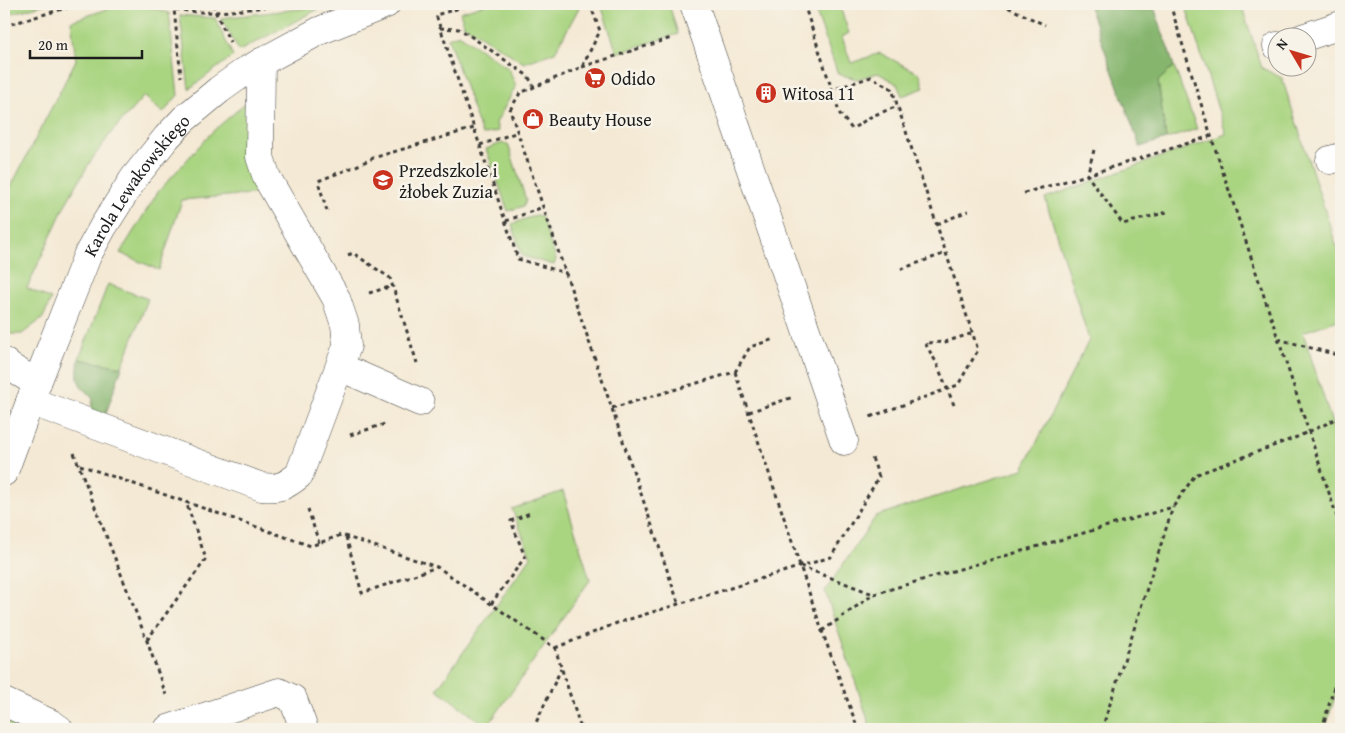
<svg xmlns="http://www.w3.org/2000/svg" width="1345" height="733" font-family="'Gentium Book Plus',serif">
<rect width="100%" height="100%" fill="#f7f3e8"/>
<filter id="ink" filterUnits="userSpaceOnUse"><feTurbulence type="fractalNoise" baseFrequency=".02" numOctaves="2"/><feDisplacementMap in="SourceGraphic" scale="10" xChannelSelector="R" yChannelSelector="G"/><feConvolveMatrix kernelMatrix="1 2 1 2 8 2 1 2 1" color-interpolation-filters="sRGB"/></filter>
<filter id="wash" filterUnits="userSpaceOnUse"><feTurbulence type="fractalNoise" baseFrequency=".0096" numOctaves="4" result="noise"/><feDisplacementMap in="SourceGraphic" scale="20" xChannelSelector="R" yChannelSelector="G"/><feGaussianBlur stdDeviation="1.12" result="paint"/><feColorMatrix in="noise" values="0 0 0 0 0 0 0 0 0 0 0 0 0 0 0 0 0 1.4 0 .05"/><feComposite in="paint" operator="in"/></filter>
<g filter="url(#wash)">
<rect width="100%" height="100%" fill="#f4e9d4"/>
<g fill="#a9d480" stroke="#62784e">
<polygon points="7,4 45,4 7,15"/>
<polygon points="123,4 142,4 146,6 169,13 178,95 163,113 144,96 111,133 90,162 65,205 27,288 51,299 43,318 22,334 4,334 4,200 76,60 71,21"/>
<polygon points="485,4 581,4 555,52 524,63 464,25 460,12"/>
<polygon points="604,4 669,4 678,34 617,53 602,8"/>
<polygon points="813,4 839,4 849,33 842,37 851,63 880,53 920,74 924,88 902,96 897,84 878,73 857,79 838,74"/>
<polygon points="1185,4 1241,4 1262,68 1282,78 1341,260 1341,319 1303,332 1341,452 1341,677 1325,729 871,729 825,591 876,516 1023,469 1089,340 1045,198 1226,134"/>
<polygon points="324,6 239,51 221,18"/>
<polygon points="180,15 215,18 233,56 189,89"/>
<polygon points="459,34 509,69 516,86 496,123 498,131 482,135 448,38"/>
<polygon points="1174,66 1197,129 1166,139 1158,81"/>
<polygon points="248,101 246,137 262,193 182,200 159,270 120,253 158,192 212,132"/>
<polygon points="502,143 508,144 526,200 524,206 508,211 486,149"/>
<polygon points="536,215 541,216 556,259 554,265 522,256 512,224"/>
<polygon points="108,284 148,299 122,367 79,359"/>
<polygon points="563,491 590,580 487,727 437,689 531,557 512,509"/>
<polygon points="4,721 7,721 24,729 4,729"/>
</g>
<g fill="#86b66e" stroke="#516945">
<polygon points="1088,4 1153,4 1174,66 1158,81 1166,139 1140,147"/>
<path d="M79 359 122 367 104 419 90 414 93 399C77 383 76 382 79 359Z"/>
</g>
</g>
<g filter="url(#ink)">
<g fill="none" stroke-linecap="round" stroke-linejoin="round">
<g stroke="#3c3b38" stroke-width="29">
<g id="minor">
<polyline points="694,4 844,441"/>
<polyline points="1302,38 1341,25"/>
<polyline points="1277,46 1278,46"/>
<polyline points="1330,160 1341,157"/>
<polyline points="4,362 10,367 37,383"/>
<polyline points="340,367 420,402"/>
<path d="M30 401 262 487C280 489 285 486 299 475L347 346 345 325 336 298 267 178 260 157 261 62"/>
<path id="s1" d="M4 472 37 383 87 256 103 227 134 178 167 137 184 119 219 90 247 70 319 31 386 4"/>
<polyline points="4,702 52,724 59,729"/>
<polyline points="168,729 279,692 293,699 304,729"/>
</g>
</g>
<g stroke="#3c3b38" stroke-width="3" stroke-dasharray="4 4" stroke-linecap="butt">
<path d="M152 4C168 8 183 11 199 12 228 13 257 8 285 4"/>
<polyline points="176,4 174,9 181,77"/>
<polyline points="213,4 215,11 230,42"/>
<polyline points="473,4 436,15 518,259 566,273"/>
<polyline points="590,4 600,31 582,67 520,93 510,110 679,605"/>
<polyline points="804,4 832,90 871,77 892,89 978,350 958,385 870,417"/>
<polyline points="1001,4 1045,25"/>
<polyline points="1170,4 1211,136 1341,529"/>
<polyline points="4,26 80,4"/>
<polyline points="440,28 459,29 466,33 528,76 534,87"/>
<polyline points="582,67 671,38"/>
<polyline points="832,90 840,114 852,129 872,116 898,106"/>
<polyline points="480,145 518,132"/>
<polyline points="1094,150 1087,175 1123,224 1167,212"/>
<polyline points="1024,193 1087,175 1211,136"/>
<polyline points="327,211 318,181 354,167 373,158 474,128"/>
<polyline points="506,221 543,207"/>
<polyline points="937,224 968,211"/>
<polyline points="348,255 353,253 390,278 417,363"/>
<polyline points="901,269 946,253"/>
<polyline points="369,293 393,286"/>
<polyline points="1278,339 1341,356"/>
<polyline points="735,372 822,631 858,729"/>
<polyline points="954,405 936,362 925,343 945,342 973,333"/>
<polyline points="612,408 735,372 750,347 774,339"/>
<polyline points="749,412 793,397"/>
<polyline points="350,435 385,424"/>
<polyline points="74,453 147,641 166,695"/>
<polyline points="80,465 311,546 341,535 437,567 442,570 555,648 581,729"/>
<polyline points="308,509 319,543"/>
<polyline points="346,537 362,593 437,567"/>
<polyline points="800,566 873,594"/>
<polyline points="491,604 525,557 511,521 530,513"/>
<polyline points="822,631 874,594 1173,507 1195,475 1297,437 1328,423 1341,415"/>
<polyline points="147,640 206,559 186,502"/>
<polyline points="555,648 617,623 831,557 879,477 872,458"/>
<polyline points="533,729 561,669"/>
<polyline points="1102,729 1173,507"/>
<polyline points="1322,729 1341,663"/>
</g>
<use href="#minor" stroke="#fff" stroke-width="28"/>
</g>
</g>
<defs>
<g id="supermarket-disc" transform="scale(1.125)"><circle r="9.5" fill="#c8321e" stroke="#f7f3e8"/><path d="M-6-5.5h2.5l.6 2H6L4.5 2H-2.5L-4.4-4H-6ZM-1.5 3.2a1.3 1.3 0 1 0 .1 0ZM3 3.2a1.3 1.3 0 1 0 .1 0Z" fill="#fff"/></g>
<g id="building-disc" transform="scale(1.125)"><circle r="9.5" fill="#c8321e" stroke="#f7f3e8"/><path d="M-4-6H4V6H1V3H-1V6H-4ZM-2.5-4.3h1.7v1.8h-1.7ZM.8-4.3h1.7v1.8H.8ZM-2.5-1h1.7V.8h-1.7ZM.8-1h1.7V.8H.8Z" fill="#fff"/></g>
<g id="shop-disc" transform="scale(1.125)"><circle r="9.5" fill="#c8321e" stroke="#f7f3e8"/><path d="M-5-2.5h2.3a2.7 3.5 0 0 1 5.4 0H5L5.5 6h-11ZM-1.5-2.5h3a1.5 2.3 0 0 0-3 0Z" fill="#fff"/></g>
<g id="school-disc" transform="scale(1.125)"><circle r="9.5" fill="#c8321e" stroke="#f7f3e8"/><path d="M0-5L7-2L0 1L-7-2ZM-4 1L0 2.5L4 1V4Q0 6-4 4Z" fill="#fff"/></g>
</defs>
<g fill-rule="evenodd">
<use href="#supermarket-disc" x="595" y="78"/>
<use href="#building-disc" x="766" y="93"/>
<use href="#shop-disc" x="533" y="119"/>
<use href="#school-disc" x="383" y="180"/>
</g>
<g text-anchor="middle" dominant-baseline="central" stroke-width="5" stroke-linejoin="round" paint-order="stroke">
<g font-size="18" fill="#1c1c1c" stroke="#f7f3e8" text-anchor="start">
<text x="611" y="78">Odido</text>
<text x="782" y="93">Witosa 11</text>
<text x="549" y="119">Beauty House</text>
<text x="399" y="170">Przedszkole i<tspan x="399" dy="21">żłobek Zuzia</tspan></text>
</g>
<g font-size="18" fill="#1c1c1c" stroke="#f7f3e8">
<text stroke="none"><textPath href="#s1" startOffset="318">Karola Lewakowskiego</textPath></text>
</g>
</g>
<rect width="1345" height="733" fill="none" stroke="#f7f3e8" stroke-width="20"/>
<g transform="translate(1292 52) rotate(308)"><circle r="24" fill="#f7f3e8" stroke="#9f9d96"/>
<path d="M0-4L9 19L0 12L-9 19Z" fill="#c8321e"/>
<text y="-8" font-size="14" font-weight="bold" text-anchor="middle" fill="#1c1c1c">N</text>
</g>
<path d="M30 50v8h112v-8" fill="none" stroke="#1c1c1c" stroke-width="2.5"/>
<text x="38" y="50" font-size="15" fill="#1c1c1c" stroke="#f7f3e8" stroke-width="4" paint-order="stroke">20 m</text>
</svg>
